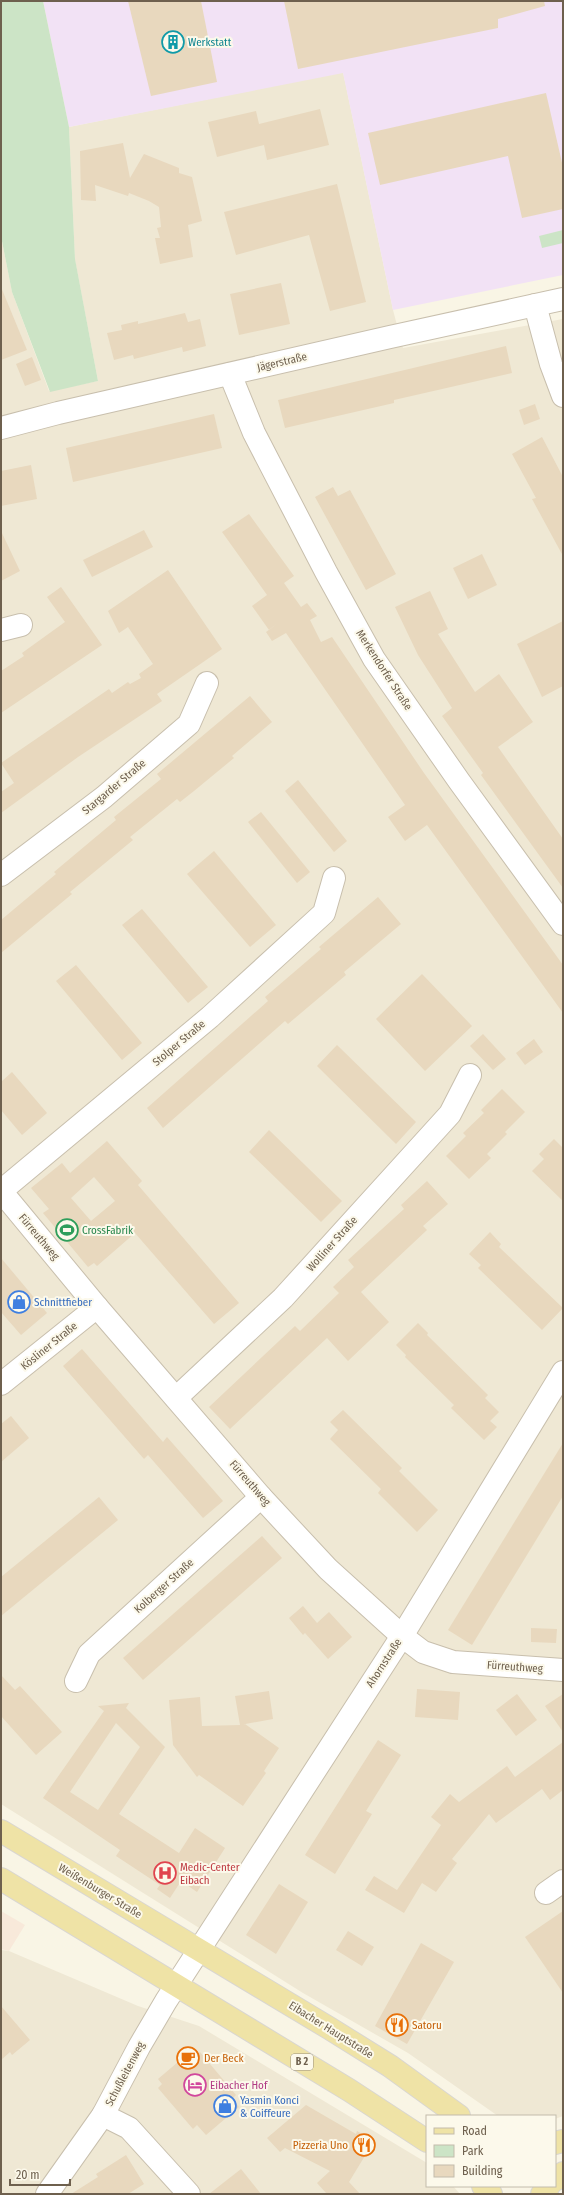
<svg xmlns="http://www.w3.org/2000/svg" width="564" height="2195" font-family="'Fira Sans Condensed',sans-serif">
<rect width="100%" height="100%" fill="#f9f5e5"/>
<g fill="#efe8d4">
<polygon points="343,72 393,310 403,348 563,319 563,2116 555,2119 555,2116 498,2116 408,2053 303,1993 1,1804 1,236 12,292 49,391 98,381 75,260 69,127"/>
<polygon points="1,1950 9,1951 138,2006 199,2026 427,2163 427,2186 453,2186 460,2194 1,2194"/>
</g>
<polygon fill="#f8e9da" points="1,1911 25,1925 9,1951 1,1949"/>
<polygon fill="#f2e2f5" points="43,1 563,1 563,275 393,310 343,73 69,127"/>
<g fill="#cce4c6">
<polygon points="1,1 43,1 69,127 75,259 98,381 50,392 12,292 1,236"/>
<polygon points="563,230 563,243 542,248 539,236"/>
</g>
<g fill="#e8d8be" fill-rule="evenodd">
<polygon points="128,1 201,1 217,82 151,96"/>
<polygon points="284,1 544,1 545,6 498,19 498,28 298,69"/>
<polygon points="546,93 563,167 563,209 522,218 508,156 380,185 368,133"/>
<polygon points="320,109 329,145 267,160 264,145 217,157 208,122 256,111 259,124"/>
<polygon points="123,143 130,178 144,154 179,168 179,173 192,177 202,221 188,225 193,257 160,264 155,238 160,238 157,228 161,227 159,207 149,201 129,193 128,196 95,185 96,201 81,200 80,151"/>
<polygon points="337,184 366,302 330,311 309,235 236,255 224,212"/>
<polygon points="281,283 290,324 239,335 230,294"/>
<polygon points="1,287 27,350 1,360"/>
<polygon points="185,313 188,322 200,319 206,346 183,352 182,347 134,359 133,355 114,360 107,333 122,330 121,325 138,321 138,324"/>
<polygon points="506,346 512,373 394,400 394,403 285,428 278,400"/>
<polygon points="32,357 41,380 25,386 16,364"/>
<polygon points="535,404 540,419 524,425 519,410"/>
<polygon points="214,414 222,448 73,482 66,448"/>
<polygon points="542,437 563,477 563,556 532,499 536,498 512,454"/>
<polygon points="31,465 37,499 1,506 1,471"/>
<polygon points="333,487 338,496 350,490 396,574 366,590 315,497"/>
<polygon points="249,514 294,576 284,583 301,607 307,603 317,616 310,620 321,642 332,637 424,773 563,965 563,1013 427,825 405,841 388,817 405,805 286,633 272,641 266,632 278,623 269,630 252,606 267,595 222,532"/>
<polygon points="144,530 153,547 92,577 83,560"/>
<polygon points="1,531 20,571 1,581"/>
<polygon points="482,554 497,585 468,599 453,568"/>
<polygon points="168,570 222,649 157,694 162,701 78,757 1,813 1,792 14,783 1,763 109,689 112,693 128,682 130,684 141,678 139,674 153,664 128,627 119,633 108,611"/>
<polygon points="61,587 102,645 1,713 1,671 24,656 22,653 65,622 47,597"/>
<polygon points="430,591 448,629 438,634 475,692 499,674 533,722 498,747 563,839 563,888 481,775 483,773 442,716 452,708 418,655 395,607"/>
<polygon points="563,621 563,686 542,697 517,644"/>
<polygon points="250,696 272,722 232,756 234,758 194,791 180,802 177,799 130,837 133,840 70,892 72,894 1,953 1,920 56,874 54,872 116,820 114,817 161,779 157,774"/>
<polygon points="298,780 347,841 334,852 285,791"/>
<polygon points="261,812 310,872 297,883 248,822"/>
<polygon points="214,851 276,925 250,947 187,874"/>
<polygon points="378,897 401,924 344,972 346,975 288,1024 285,1021 163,1128 147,1108 268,1001 265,997 321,949 319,947"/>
<polygon points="142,909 208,987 188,1003 122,925"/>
<polygon points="76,965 142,1043 122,1060 56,981"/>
<polygon points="422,974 472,1026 425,1071 376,1019"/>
<polygon points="483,1034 506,1059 493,1070 470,1046"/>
<polygon points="534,1039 543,1052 525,1065 516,1053"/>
<polygon points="337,1045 416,1122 396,1144 317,1066"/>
<polygon points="12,1072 47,1113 22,1135 1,1110 1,1082"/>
<polygon points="502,1089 525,1112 505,1132 507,1134 487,1154 491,1158 469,1179 446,1156 466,1136 463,1133 484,1113 481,1110"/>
<polygon points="269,1130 342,1201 321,1222 249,1152"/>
<polygon points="554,1139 563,1148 563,1201 532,1171 544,1159 539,1154"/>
<path d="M107 1141 142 1181 138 1185 239 1303 214 1324 135 1233 97 1266 94 1263 88 1267 43 1213 49 1209 31 1188 62 1163 70 1173ZM94 1177 115 1201 91 1221 71 1198Z"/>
<polygon points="427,1181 448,1204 423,1226 427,1230 361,1292 389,1322 348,1361 327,1338 230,1429 209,1407 295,1326 300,1331 339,1293 333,1287 354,1267 348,1260 404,1209 401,1205"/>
<polygon points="490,1232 501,1244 499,1247 563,1308 542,1330 478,1268 481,1265 469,1254"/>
<polygon points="1,1258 47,1313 21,1335 1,1312"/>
<polygon points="418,1323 428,1333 427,1335 488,1395 485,1398 499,1412 490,1421 497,1427 484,1440 451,1408 454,1405 405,1357 406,1355 396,1345"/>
<polygon points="82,1349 163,1442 167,1437 223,1501 203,1518 148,1455 144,1459 63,1366"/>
<polygon points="343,1410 402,1468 399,1471 438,1510 417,1532 378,1493 381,1489 330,1439 338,1430 330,1422"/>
<polygon points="11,1416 29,1438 1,1462 1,1424"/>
<polygon points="563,1443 563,1496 472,1645 448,1630"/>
<polygon points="99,1497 118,1520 1,1616 1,1577"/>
<polygon points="262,1536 282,1558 143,1680 123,1658"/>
<polygon points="303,1606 317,1623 329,1612 352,1637 328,1659 305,1633 303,1635 289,1618"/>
<polygon points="531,1628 557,1629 556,1643 531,1642"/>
<polygon points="1,1675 15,1690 20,1686 62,1732 36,1755 1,1716"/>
<polygon points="417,1689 460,1692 458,1720 415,1717"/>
<polygon points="269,1691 273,1719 240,1725 245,1724 279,1748 264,1771 266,1773 243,1806 199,1775 197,1777 173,1745 169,1700 200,1697 202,1726 240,1725 235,1696"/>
<polygon points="517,1694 537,1720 516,1736 496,1710"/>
<polygon points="563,1694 563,1732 545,1706"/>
<path d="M129 1703 126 1708 165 1747 119 1814 179 1853 195 1828 225 1848 197 1892 181 1881 170 1898 157 1889 160 1885 116 1856 120 1850 43 1798 104 1711 98 1706ZM116 1723 140 1747 98 1810 70 1792Z"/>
<polygon points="378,1740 401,1755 366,1811 372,1814 335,1874 305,1855"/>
<polygon points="563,1742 563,1790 550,1800 542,1789 496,1823 489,1814 452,1859 457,1863 436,1892 422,1883 404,1913 365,1890 374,1876 397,1890 441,1825 431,1817 450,1794 459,1802 507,1766 515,1777"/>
<polygon points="279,1884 308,1902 276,1954 246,1935"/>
<polygon points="563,1911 563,1993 525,1937"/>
<polygon points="348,1931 374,1947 362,1966 336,1950"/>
<polygon points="421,1943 454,1962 407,2044 375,2026"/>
<polygon points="1,2006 30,2040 12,2055 10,2052 1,2060"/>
<polygon points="191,2051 196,2056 200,2052 236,2095 232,2099 239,2107 206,2135 197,2125 193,2129 158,2088 162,2084 158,2079"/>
<polygon points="306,2105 356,2134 357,2131 374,2141 349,2182 360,2194 327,2194 317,2183 330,2171 285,2148 280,2152 267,2138"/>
<polygon points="126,2155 144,2184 128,2194 71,2194 98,2177 96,2174"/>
<polygon points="241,2169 261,2194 209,2194"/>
</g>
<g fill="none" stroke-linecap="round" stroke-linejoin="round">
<g stroke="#c8bfad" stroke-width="24">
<g id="minor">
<polyline points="535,305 551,364 563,396"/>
<polyline points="230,374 254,433 326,572 374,659 459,781 563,924"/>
<polyline points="1,428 58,413 390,337 563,299"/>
<polyline points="1,630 21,625"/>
<polyline points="1,875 104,797 189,724 207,683"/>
<polyline points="1,1191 97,1307 261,1497 328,1569 402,1636 423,1652 453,1662 563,1670"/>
<polyline points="1,1191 210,1017 324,913 334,878"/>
<polyline points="1,1384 97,1307"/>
<polyline points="176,1398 283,1298 450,1114 470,1075"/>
<polyline points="76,1681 89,1654 261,1497"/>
<polyline points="546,1893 563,1881"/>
<polyline points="103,2115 129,2128 189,2194"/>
<polyline points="47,2194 103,2115 139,2047 166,2001 402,1636 563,1372"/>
</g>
</g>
<g stroke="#d9d6d1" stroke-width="24">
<g id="major">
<polyline points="1,1831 329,2028 390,2066 459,2116"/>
<polyline points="1,1879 349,2090 427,2141"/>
<polyline points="555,2143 563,2141"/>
<polyline points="555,2180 563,2173"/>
<polyline points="483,2186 491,2194"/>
<polyline points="542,2194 549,2186"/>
</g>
</g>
<use href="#minor" stroke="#fff" stroke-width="22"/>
<use href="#major" stroke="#efe3a6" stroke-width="22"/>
</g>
<defs>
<g id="building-ring" transform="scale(1.15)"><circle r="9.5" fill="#fcf9eb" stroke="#0f9aa8" stroke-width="1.5"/><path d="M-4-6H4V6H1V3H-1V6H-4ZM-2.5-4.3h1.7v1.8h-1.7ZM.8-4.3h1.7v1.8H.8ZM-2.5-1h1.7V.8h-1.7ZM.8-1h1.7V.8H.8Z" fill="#0f9aa8"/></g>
<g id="stadium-ring" transform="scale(1.15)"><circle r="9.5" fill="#fcf9eb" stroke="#2e9e5b" stroke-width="1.5"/><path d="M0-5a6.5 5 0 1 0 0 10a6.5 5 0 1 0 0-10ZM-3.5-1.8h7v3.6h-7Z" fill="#2e9e5b"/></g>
<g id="shop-ring" transform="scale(1.15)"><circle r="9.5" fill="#fcf9eb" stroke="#3f7fe0" stroke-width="1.5"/><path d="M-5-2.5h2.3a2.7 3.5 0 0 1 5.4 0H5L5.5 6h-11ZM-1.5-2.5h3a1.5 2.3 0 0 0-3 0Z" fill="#3f7fe0"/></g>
<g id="hospital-ring" transform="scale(1.15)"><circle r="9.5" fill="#fcf9eb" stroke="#e0444e" stroke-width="1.5"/><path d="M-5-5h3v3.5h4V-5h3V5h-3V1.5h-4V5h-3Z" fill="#e0444e"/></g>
<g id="restaurant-ring" transform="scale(1.15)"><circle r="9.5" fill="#fcf9eb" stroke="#e8710a" stroke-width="1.5"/><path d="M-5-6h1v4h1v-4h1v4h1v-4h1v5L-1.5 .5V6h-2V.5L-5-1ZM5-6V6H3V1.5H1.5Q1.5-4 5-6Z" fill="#e8710a"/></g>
<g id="cafe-ring" transform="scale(1.15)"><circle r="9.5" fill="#fcf9eb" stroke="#e8710a" stroke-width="1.5"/><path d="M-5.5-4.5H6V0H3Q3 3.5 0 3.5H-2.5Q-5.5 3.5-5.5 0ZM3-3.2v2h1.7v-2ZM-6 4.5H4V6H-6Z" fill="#e8710a"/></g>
<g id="hotel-ring" transform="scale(1.15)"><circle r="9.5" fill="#fcf9eb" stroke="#d1479c" stroke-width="1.5"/><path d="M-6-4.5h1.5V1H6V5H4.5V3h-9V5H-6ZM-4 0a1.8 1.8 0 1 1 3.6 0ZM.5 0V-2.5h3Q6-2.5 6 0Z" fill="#d1479c"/></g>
</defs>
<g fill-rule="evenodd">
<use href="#building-ring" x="173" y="42"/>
<use href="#stadium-ring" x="67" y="1230"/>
<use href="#shop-ring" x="19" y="1302"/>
<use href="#hospital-ring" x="165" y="1873"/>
<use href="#restaurant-ring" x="397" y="2025"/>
<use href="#cafe-ring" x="188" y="2058"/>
<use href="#hotel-ring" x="195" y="2085"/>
<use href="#shop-ring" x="225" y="2106"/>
<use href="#restaurant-ring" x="364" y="2145"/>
</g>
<g text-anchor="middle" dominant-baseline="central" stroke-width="4" stroke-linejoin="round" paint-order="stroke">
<rect fill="#fcf9eb" stroke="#998e7d" stroke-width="1" x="291" y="2054" width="22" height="16" rx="3"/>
<g font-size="10" font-weight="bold" fill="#6e604e">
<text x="302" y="2062">B 2</text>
</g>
<g font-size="11" fill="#0d838f" stroke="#fcf9eb" text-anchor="start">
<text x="188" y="42">Werkstatt</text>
</g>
<g font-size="11" fill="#6e604e" stroke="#fcf9eb">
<text transform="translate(282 362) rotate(-13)">Jägerstraße</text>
<text transform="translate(384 670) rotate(57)">Merkendorfer Straße</text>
<text transform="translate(114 787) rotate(-40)">Stargarder Straße</text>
<text transform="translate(179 1043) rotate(-40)">Stolper Straße</text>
<text transform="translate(39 1237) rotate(50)">Fürreuthweg</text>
<text transform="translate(332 1244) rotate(-48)">Wolliner Straße</text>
<text transform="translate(49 1346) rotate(-39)">Kösliner Straße</text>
<text transform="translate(250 1483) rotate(49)">Fürreuthweg</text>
<text transform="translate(164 1586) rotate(-42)">Kolberger Straße</text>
<text transform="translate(384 1663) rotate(-57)">Ahornstraße</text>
<text transform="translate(515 1667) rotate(4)">Fürreuthweg</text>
<text transform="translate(100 1891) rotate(31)">Weißenburger Straße</text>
<text transform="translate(331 2030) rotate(32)">Eibacher Hauptstraße</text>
<text transform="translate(125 2074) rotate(-62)">Schußleitenweg</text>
</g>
<g font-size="11" fill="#27864d" stroke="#fcf9eb" text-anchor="start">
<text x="82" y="1230">CrossFabrik</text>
</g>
<g font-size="11" fill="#366cbe" stroke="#fcf9eb" text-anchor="start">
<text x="34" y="1302">Schnittfieber</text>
<text x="240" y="2100">Yasmin Konci<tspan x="240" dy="13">&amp; Coiffeure</tspan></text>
</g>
<g font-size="11" fill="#be3a42" stroke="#fcf9eb" text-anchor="start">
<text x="180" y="1867">Medic-Center<tspan x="180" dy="13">Eibach</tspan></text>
</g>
<g font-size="11" fill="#c56008" stroke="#fcf9eb" text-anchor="start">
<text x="412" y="2025">Satoru</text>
<text x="204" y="2058">Der Beck</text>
<text x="348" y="2145" text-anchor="end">Pizzeria Uno</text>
</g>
<g font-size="11" fill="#b23c85" stroke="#fcf9eb" text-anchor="start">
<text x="210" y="2085">Eibacher Hof</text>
</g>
</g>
<rect width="564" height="2195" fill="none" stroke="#6e604e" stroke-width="4"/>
<rect x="426" y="2115" width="130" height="72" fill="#fcf9eb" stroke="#c3bcac"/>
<rect x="434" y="2128" width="20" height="6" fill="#efe3a6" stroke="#c3bcac"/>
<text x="462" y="2135" font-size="12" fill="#6e604e">Road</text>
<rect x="434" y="2145" width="20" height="12" fill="#cce4c6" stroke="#c3bcac"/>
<text x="462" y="2155" font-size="12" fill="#6e604e">Park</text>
<rect x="434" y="2165" width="20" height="12" fill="#e8d8be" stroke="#c3bcac"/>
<text x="462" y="2175" font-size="12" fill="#6e604e">Building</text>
<path d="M10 2179v6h60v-6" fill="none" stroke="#6e604e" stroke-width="2"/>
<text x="16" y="2179" font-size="12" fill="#6e604e" stroke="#fcf9eb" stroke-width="3" paint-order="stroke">20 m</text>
</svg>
